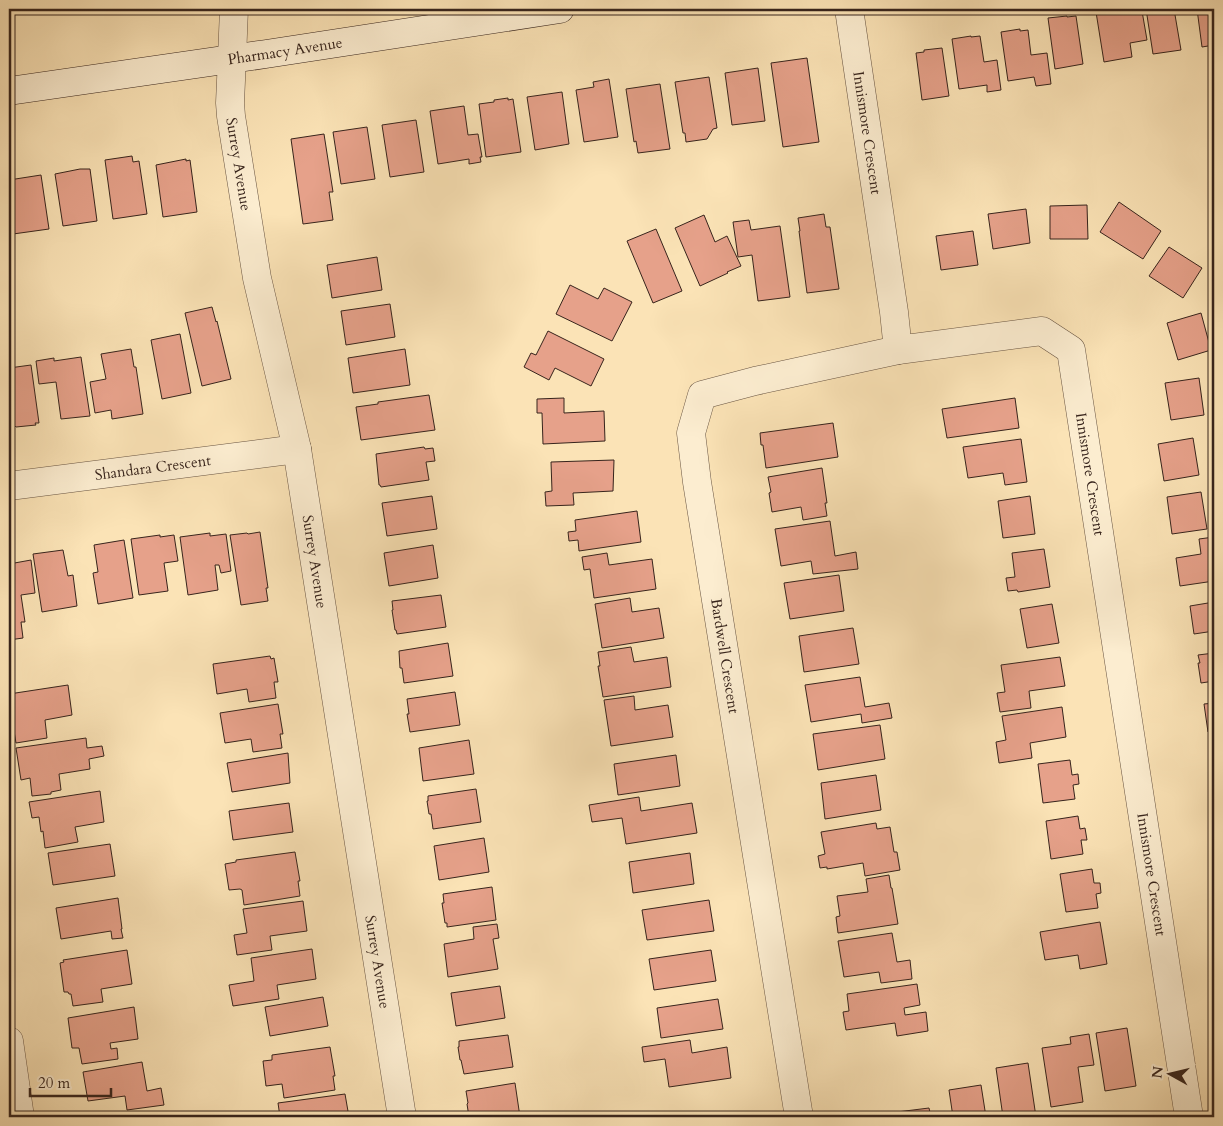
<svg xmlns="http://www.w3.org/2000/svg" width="1223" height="1126" font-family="Cardo,serif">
<rect width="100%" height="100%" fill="#fbe3b6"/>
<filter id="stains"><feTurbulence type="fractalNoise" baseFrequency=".004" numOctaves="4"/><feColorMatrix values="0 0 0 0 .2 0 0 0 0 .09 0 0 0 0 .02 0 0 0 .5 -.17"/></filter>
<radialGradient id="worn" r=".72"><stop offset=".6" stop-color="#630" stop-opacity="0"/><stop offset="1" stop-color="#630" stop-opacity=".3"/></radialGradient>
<g fill="#e6a18a" stroke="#37241c">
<polygon points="1117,9 1125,9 1125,13 1142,11 1147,40 1130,43 1132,57 1104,62 1096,12"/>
<polygon points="1146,9 1174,9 1181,50 1153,54"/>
<polygon points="1197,9 1214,9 1214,45 1202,47"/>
<polygon points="1067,16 1067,17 1076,16 1083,64 1055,69 1048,18"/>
<polygon points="1020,29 1020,31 1028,30 1031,55 1047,53 1051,84 1036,86 1034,77 1008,81 1001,32"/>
<polygon points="971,36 971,37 980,36 984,62 997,60 1001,90 987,92 987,85 959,89 952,39"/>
<polygon points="942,48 949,96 922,100 916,53 924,52 924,50"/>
<polygon points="807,58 819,142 783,147 771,63"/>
<polygon points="758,68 765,121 732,125 725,73"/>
<polygon points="709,77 717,128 713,129 707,139 686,142 685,133 683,133 675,82"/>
<polygon points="609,79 618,137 584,142 576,90 594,87 593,82"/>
<polygon points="660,84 670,149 638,153 636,141 634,142 626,89"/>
<polygon points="562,92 569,144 535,150 527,97"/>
<polygon points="508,98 508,100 513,99 521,152 486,157 479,104 494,102 494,100"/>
<polygon points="464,106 468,135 478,134 482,157 480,157 481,162 469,164 469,159 438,164 430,111"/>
<polygon points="416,120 424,172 390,177 382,125"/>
<polygon points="367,127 375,179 341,184 333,132"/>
<polygon points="324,134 333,192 329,192 333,220 303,224 291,139"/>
<polygon points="132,156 133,162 139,161 147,214 113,219 105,160"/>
<polygon points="186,159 186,161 190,160 197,212 163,217 156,165"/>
<polygon points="80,169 90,169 97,221 63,226 55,174"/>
<polygon points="41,175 49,229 13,234 9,201 9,180"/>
<polygon points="1119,202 1161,231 1143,259 1100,232"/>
<polygon points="1087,205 1088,239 1050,239 1050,206"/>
<polygon points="1026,209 1030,243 993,249 988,214"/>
<polygon points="824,214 826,227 830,227 839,289 807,293 799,231 800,231 798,218"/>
<polygon points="704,215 715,242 727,236 741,266 727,272 728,273 700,286 675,228"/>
<polygon points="749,220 751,230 780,226 790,297 758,301 752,255 738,257 733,222"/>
<polygon points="656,229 682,291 653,303 627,241"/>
<polygon points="973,231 978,265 941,270 936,236"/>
<polygon points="1169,247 1202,268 1183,298 1149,276"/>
<polygon points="377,257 382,290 332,298 327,265"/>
<polygon points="570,285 598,299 604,288 632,302 612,341 556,314"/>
<polygon points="390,304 395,337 346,345 341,311"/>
<polygon points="212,307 216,322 217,321 231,379 202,386 185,313"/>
<polygon points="1201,313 1211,350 1178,360 1167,323"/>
<polygon points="548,331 604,359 591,386 555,368 549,380 524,367 531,353 536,355"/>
<polygon points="180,334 191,393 162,399 151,340"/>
<polygon points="131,349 134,367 136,367 143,414 112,419 111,410 95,413 90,382 106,379 101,354"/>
<polygon points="405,349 410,385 353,393 348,358"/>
<polygon points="81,357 90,416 61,419 56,382 39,384 36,361 54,358 54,361"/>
<polygon points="31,365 39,423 35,423 36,425 16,427 15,426 9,427 9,368"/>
<polygon points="1199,378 1204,415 1171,420 1165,383"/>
<polygon points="429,395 435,430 361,440 356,407 378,404 378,402"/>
<polygon points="564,398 564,413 604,411 605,441 543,444 542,413 537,413 537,399"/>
<polygon points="1015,398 1019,428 947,438 942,409"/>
<polygon points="833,423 838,457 766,468 763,445 761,445 760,433"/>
<polygon points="1193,438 1199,475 1164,481 1158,444"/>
<polygon points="1021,439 1027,482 1005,485 1003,473 968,478 963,447"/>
<polygon points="424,447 425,449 433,448 435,461 426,462 429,480 381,487 380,485 379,485 376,454"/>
<polygon points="614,460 613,491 573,493 574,505 546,506 545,492 552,491 551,462"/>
<polygon points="822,468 827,503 825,503 827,516 803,520 801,507 772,512 769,493 771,492 768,477"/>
<polygon points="1201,492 1207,529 1172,534 1167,497"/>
<polygon points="432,496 437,529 387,536 382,503"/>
<polygon points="1030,496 1035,534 1003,538 998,501"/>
<polygon points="637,511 641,542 579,551 578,540 569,541 568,532 576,531 575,520"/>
<polygon points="830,521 835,556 856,552 858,569 813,574 811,561 781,566 775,529"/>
<polygon points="260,532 268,588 266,588 268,601 241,605 230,535 247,533 248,534"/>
<polygon points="210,533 210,536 226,534 231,571 221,573 219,565 215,565 218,590 188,595 180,537"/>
<polygon points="160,535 160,537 174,535 178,561 164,563 168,591 139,595 131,539"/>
<polygon points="1214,537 1214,581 1180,586 1176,558 1201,554 1199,539"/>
<polygon points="124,540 133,598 98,604 93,573 98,572 94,545"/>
<polygon points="433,545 438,578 389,586 384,553"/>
<polygon points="1044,549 1050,587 1018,592 1017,590 1008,591 1006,578 1015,577 1012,553"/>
<polygon points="63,550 68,576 73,575 77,606 42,612 33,554"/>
<polygon points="607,553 609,565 652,559 656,589 594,598 590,569 584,570 582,557"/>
<polygon points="31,560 35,593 21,595 25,622 21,622 23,638 9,640 9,564"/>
<polygon points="839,575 844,611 790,619 784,583"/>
<polygon points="441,595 446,627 397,634 396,630 395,630 392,610 393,610 392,601"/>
<polygon points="630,598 632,612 659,608 664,638 602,648 595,604"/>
<polygon points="1214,602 1214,631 1194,634 1190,606"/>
<polygon points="1052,604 1059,643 1027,648 1020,609"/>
<polygon points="853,628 859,664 804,672 799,636"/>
<polygon points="448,643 453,676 404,683 402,668 400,668 399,651"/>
<polygon points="631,647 634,662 667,657 671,687 603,697 598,666 600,666 598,652"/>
<polygon points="1214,653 1214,681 1201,683 1198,663 1200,663 1198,655"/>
<polygon points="270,656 271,659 274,658 278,682 274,682 276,698 249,702 247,689 217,694 213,664"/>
<polygon points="1060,657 1065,686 1029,691 1031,708 1000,712 997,693 1005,692 1001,665"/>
<polygon points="860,677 865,707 889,703 892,718 862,723 861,714 811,722 805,685"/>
<polygon points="68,685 72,715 45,720 47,738 16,743 13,725 9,725 9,694"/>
<polygon points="455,692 460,725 410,732 407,714 409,714 407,699"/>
<polygon points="634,696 635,710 668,705 673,737 611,746 604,700"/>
<polygon points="1214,703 1214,731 1208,732 1204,704"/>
<polygon points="278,704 283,734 280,734 282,748 253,752 251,739 225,743 220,713"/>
<polygon points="1062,707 1066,737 1030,743 1032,758 999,763 996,742 1006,740 1002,716"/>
<polygon points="880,725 885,759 818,770 813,734"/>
<polygon points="86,738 87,748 102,746 104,756 89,759 90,769 59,774 61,790 51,792 51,794 32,796 30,778 21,780 16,748"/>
<polygon points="469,740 474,774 423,781 419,748"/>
<polygon points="288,753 290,783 232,792 227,763"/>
<polygon points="676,755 680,786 618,795 614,764"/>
<polygon points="1070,760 1072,775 1078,774 1079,784 1073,785 1075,799 1043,803 1038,764"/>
<polygon points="876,775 881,810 825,819 821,783"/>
<polygon points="476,789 481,822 433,829 431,814 429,814 427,801 428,801 428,796"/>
<polygon points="100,791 104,822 75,827 78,842 45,848 43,831 41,832 39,817 32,818 29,802"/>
<polygon points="639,797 641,811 692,803 697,833 626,844 622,818 592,822 589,805"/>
<polygon points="289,803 293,832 233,840 229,811"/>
<polygon points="1078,816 1080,829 1085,828 1087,840 1081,840 1083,854 1051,859 1046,821"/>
<polygon points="876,823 877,829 890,827 894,852 897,852 900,870 865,876 863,863 827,869 827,867 820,868 818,856 825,854 821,832"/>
<polygon points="484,838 489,872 439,880 434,846"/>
<polygon points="110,844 115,876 53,885 48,853"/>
<polygon points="295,852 300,881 298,881 300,896 244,905 242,890 240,889 229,890 225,864 236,862 236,860"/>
<polygon points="690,853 694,884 633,893 629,862"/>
<polygon points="1092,869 1094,883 1100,883 1101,893 1096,894 1098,908 1066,912 1060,874"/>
<polygon points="889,875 891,888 892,888 898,924 838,933 836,917 840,916 837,896 868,892 866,879"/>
<polygon points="492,887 496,920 447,927 447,923 445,923 442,903 444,903 443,894"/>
<polygon points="118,898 122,929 121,929 123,938 112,939 111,931 61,939 56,908"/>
<polygon points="709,900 714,931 647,940 642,910"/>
<polygon points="303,901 307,931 270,936 272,950 237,955 234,935 247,933 243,909"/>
<polygon points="1100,922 1107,964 1080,969 1078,955 1045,960 1040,932"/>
<polygon points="497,924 499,938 493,939 498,969 448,977 444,944 474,939 473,927"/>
<polygon points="892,933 897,962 910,960 912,979 881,983 879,972 844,977 838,941"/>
<polygon points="312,949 316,979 277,985 279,999 233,1006 229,985 254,981 251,958"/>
<polygon points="127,950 132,984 101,989 103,1002 73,1006 71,994 69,994 68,992 64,992 60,963 64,962 63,960"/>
<polygon points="711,950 716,981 654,990 649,959"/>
<polygon points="917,984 920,1005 904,1008 905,1015 926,1012 928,1031 897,1036 895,1023 846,1030 843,1012 849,1011 847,994"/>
<polygon points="500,986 505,1018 456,1026 451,993"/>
<polygon points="323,997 328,1026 270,1036 265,1007"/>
<polygon points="718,999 723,1029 661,1038 657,1008"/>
<polygon points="134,1007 138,1039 110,1043 111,1049 117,1048 118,1059 82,1064 79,1048 72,1048 68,1018"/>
<polygon points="1127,1028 1136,1086 1105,1091 1096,1033"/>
<polygon points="1089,1034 1094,1065 1078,1067 1083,1102 1051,1107 1042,1048 1071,1044 1070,1037"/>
<polygon points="508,1035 513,1067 464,1074 461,1060 460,1060 458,1047 459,1047 459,1041"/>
<polygon points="690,1040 692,1053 727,1047 731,1078 669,1087 665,1059 644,1062 642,1047"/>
<polygon points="330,1047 335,1076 333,1076 335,1090 284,1098 282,1084 266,1086 263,1061 272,1060 272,1055"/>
<polygon points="142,1062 147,1091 161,1088 164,1105 127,1110 125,1096 88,1101 83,1072"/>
<polygon points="1028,1063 1036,1117 1003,1117 996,1068"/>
<polygon points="515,1083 520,1117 469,1117 467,1104 468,1103 466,1091"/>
<polygon points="981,1085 986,1117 953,1117 949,1090"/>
<polygon points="345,1094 349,1117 280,1117 278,1103"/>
<polygon points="929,1108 931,1117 898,1117 897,1112"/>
</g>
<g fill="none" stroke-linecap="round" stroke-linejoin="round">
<g stroke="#685442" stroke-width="29">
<g id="street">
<path id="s1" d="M234 9 232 58 230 103 231 116 257 278 297 449 402 1117"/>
<path id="s2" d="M849 9 894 312 898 350 1042 331 1071 350 1189 1117"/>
<path id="s3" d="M9 486 297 449"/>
<polyline points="9,1041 20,1117"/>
<polyline points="799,1117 697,482 691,433 702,395 755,381 898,350"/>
</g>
</g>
<g stroke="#37241c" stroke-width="29">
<g id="secondary">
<path id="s4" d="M9 91 266 54 560 9"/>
</g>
</g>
<use href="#street" stroke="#fcedd0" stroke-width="28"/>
<use href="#secondary" stroke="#fcedd0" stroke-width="28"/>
</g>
<g text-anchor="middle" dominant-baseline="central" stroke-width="4" stroke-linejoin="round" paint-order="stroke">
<g font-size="15" fill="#37241c" stroke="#fcedd0">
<text stroke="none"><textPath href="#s4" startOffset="279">Pharmacy Avenue</textPath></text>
<text stroke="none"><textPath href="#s2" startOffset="125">Innismore Crescent</textPath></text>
<text stroke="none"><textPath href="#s1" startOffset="156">Surrey Avenue</textPath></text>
<text stroke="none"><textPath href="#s3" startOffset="145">Shandara Crescent</textPath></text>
<text stroke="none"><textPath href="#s2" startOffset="650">Innismore Crescent</textPath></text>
<text stroke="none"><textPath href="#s1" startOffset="561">Surrey Avenue</textPath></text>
<text transform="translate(725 656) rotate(81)">Bardwell Crescent</text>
<text stroke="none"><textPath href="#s2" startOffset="1055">Innismore Crescent</textPath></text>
<text stroke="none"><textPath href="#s1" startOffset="966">Surrey Avenue</textPath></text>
</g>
</g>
<rect width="1223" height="1126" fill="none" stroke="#fbe3b6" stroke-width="30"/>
<rect x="10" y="10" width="1203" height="1106" fill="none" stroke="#37241c" stroke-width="2.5"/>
<rect x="15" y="15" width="1193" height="1096" fill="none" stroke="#37241c"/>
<g transform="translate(1170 1074) rotate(278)" stroke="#fcedd0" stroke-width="4" paint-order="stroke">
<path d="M0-4L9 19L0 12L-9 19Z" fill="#37241c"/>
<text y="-8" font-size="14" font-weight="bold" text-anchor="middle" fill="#37241c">N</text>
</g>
<path d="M30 1088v8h81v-8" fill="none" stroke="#37241c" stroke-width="2.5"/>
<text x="38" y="1088" font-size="15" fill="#37241c" stroke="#fcedd0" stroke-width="4" paint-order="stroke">20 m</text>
<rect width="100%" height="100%" filter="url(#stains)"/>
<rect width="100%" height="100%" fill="url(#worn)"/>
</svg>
